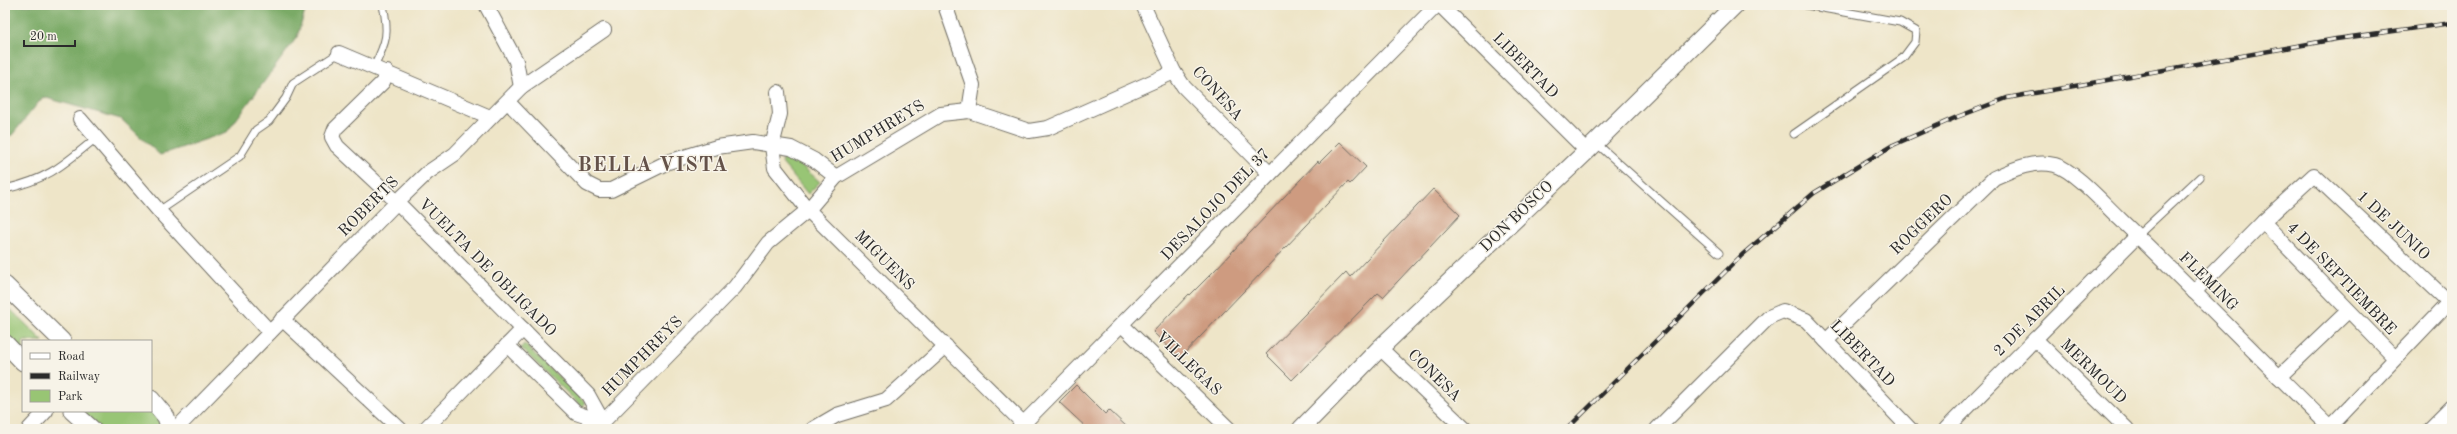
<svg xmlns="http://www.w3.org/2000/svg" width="2457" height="434" font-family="'Old Standard TT',serif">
<rect width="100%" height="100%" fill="#f7f3e8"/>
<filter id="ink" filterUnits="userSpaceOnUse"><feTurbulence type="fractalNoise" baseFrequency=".025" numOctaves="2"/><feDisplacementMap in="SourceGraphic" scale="8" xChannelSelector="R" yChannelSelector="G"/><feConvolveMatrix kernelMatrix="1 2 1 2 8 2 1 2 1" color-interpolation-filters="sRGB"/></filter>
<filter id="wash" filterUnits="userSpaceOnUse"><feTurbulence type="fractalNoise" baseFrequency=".012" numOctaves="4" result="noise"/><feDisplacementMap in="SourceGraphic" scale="16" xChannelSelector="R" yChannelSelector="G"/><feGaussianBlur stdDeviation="0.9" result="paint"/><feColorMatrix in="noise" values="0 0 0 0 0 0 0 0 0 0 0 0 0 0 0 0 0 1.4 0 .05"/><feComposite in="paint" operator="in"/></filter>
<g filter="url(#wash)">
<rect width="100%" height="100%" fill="#eee5c8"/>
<g fill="#98c574" stroke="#627850">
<polygon points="783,155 791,156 820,182 808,194 782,163"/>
<polygon points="5,304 43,341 23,341 23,352 5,334"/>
<polygon points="524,344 586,403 582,407 521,348"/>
<polygon points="81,411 151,411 158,416 161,429 101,429"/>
</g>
<polygon fill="#7aaa66" stroke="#526a48" points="5,5 307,5 297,37 227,132 160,155 121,119 43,97 12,135 5,137"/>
<g id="blocks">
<g fill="#ce9b80">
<polygon points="1340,142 1366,167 1350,184 1348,182 1180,358 1153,332 1189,294 1190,295 1215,270 1318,161 1319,163"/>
<polygon points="1433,189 1460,215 1383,297 1378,293 1292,380 1266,354 1346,272 1350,277"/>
<polygon points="1076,385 1105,414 1109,410 1129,429 1088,429 1059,402"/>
</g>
</g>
</g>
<g filter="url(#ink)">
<use href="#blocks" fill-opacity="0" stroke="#6f6c62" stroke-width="1"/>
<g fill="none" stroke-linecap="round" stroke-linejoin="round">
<g stroke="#6f6c62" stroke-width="9">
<g id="service">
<path d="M374 67C387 41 389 33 383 5"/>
<polyline points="1794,134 1903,58 1915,42 1916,31 1900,22 1806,5"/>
<polyline points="1595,142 1719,253"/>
<path d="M5 189C49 179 63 165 96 138"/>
<polyline points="159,211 240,156 256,130 269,121 286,98 293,83 339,53"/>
<polyline points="2137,236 2200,177"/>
</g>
</g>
<g stroke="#6f6c62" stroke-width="16">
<g id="minor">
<polyline points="486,5 516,61 521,87"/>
<polyline points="945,5 973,85 969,111"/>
<polyline points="1143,5 1174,72 1184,87 1270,174"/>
<polyline points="1440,5 1587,151"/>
<polyline points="339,53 490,117"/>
<polyline points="387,72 383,82 335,129 332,137 337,146 397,202 588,395 603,422 576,413 507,345"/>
<polyline points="778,92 780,114 772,146 775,168 808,210 1029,429"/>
<polyline points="508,102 587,184 599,190 611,190 668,162 717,147 753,142 791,148 814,160 836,177"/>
<polyline points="80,119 159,211 270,332"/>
<polyline points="2263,222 2395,358"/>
<polyline points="2194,292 2263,222 2314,175 2449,302"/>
<polyline points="282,319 400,429"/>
<polyline points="1122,325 1229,429"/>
<polyline points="2035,339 2127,429"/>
<path d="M1826 341 1994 178C2014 169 2033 160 2055 165 2074 170 2105 205 2120 219 2192 288 2261 360 2332 429"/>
<polyline points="1380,348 1465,429"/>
<polyline points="2279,377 2348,311"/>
<polyline points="29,429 46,411"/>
<polyline points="176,429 397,202 427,173 455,154 521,87 604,30"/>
<polyline points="425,429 523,329"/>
<polyline points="596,429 735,287 768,243 808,210 836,177 941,114 969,111 1029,131 1048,128 1174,72"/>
<polyline points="813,429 837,415 886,400 946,346"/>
<polyline points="1018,429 1437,5"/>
<polyline points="1657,429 1769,317 1783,311 1806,320 1910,429"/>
<polyline points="1946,429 2137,236"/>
<polyline points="2328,429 2452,299"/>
<polyline points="2430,429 2452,407"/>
</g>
</g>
<g stroke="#6f6c62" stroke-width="19">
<g id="tertiary">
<polyline points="5,285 62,341"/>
<polyline points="5,343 23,362"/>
<polyline points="151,399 166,417 170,429"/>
<polyline points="72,411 92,429"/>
<polyline points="1301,429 1380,348 1587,151 1735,5"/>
</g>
</g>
<use href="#service" stroke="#fff" stroke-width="7"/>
<use href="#minor" stroke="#fff" stroke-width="14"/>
<use href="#tertiary" stroke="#fff" stroke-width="17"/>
<g stroke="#2b2b2b" stroke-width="4.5">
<polyline id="rail" points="1567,429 1742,255 1814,193 1893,145 1957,117 2007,98 2336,39 2452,23"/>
</g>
<use href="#rail" stroke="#f7f3e8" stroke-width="3" stroke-dasharray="9" stroke-linecap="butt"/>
</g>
</g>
<g text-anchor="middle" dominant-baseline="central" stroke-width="3" stroke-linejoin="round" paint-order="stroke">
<g font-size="16" fill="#2b2b2b" stroke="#f7f3e8">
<text transform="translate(1525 66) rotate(45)">LIBERTAD</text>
<text transform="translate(1217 94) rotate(48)">CONESA</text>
<text transform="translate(878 132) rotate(-31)">HUMPHREYS</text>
<text transform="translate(1216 205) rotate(-46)">DESALOJO DEL 37</text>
<text transform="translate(369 207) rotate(-45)">ROBERTS</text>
<text transform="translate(1517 217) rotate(-44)">DON BOSCO</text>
<text transform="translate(1922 225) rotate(-44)">ROGGERO</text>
<text transform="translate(2393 226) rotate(43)">1 DE JUNIO</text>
<text transform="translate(884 261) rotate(45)">MIGUENS</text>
<text transform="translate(487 268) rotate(45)">VUELTA DE OBLIGADO</text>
<text transform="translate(2341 279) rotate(46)">4 DE SEPTIEMBRE</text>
<text transform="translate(2208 282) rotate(45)">FLEMING</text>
<text transform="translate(2030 321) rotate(-45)">2 DE ABRIL</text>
<text transform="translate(1862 354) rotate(46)">LIBERTAD</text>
<text transform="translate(643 357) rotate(-45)">HUMPHREYS</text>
<text transform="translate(1188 364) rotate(44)">VILLEGAS</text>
<text transform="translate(2093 372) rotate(44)">MERMOUD</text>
<text transform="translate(1434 376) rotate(44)">CONESA</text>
</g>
<g font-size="20" font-weight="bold" letter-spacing="1" fill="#645249" stroke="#f7f3e8">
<text x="653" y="166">BELLA VISTA</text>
</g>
</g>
<rect width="2457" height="434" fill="none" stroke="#f7f3e8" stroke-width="20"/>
<rect x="22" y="340" width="130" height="72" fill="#f7f3e8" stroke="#a5a39c"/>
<rect x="30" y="353" width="20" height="6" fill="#ffffff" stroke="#a5a39c"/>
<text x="58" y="360" font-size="12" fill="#2b2b2b">Road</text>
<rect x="30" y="373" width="20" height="6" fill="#2b2b2b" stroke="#a5a39c"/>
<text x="58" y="380" font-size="12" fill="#2b2b2b">Railway</text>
<rect x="30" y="390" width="20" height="12" fill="#98c574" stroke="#a5a39c"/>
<text x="58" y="400" font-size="12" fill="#2b2b2b">Park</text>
<path d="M24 40v6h51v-6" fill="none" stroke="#2b2b2b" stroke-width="2"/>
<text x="30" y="40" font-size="12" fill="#2b2b2b" stroke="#f7f3e8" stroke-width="3" paint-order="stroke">20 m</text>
</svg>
